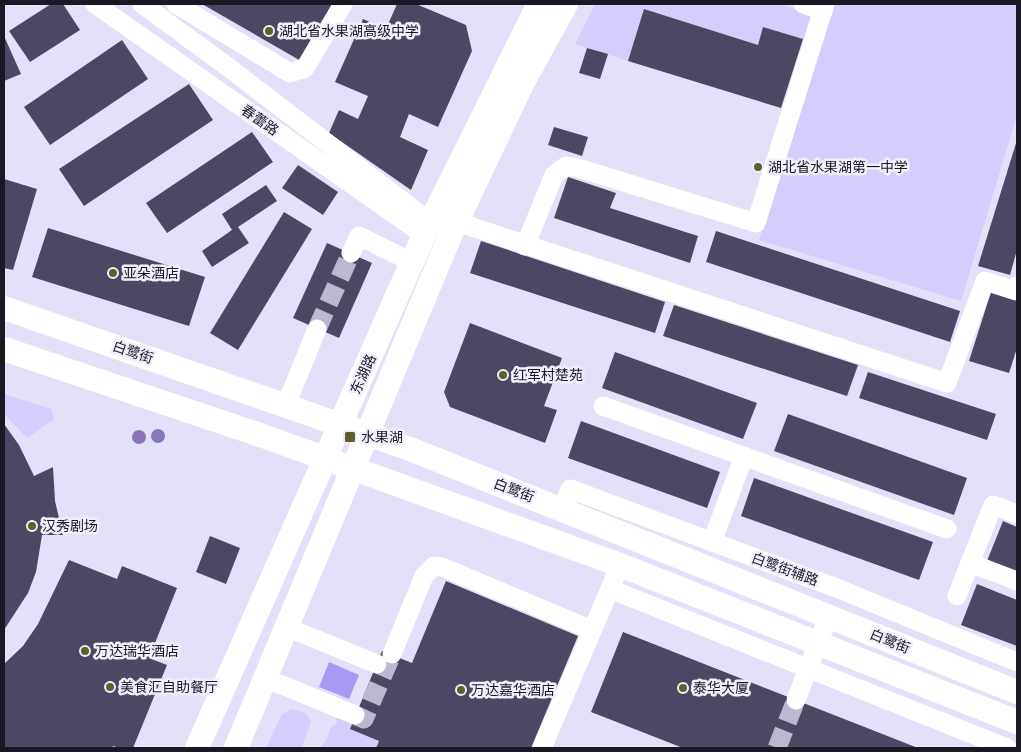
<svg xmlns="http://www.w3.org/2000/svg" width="1021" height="752" font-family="'DejaVu Sans','Noto Sans SC',sans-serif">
<rect width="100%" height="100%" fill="#e3e1fa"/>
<g fill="#d3cefd">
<polygon points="595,4 780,4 811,14 803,39 763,27 758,45 645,9 628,61 575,44"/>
<polygon points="831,4 1017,4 1017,115 961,301 759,240"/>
<polygon points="4,394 51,409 54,419 27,438 4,414"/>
<polygon points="292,709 306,713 311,722 302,747 266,748 282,714"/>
<polygon points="337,717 352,722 350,729 379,741 376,748 320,748 326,741 331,727 336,724"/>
</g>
<polygon fill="#a79af3" points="329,662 359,675 349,699 319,687"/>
<g fill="#4b4863">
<polygon points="51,4 63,4 80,30 30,62 9,31"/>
<polygon points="202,4 334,4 301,61"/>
<polygon points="397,4 416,4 466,25 472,51 438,127 409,114 400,137 428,150 411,190 329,133 339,110 358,119 368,96 335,82 363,19 386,29"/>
<polygon points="644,9 758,45 763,27 803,39 781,108 628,61"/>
<polygon points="4,36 21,74 4,81"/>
<polygon points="122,40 148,79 50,145 24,107"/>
<polygon points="587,48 608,54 600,79 579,73"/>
<polygon points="189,84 213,120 84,206 59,169"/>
<polygon points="554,127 588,137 582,156 548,145"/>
<polygon points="252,132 273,162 167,233 146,203"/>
<polygon points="1017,140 1017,250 1010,275 978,266"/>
<polygon points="298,165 338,192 323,215 282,188"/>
<polygon points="568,177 616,193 610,208 698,236 690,263 554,218"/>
<polygon points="4,179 37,189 13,270 4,268"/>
<polygon points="266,185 277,201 238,227 249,243 212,267 202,251 232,230 222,214"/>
<polygon points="284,212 312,229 238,350 210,333"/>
<polygon points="48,228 205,277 189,326 32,277"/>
<polygon points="716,231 960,311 950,342 706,262"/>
<polygon points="481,241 665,302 655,333 470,273"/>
<polygon points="327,243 372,263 339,338 293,318"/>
<polygon points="991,292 1017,300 1017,348 1009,373 969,361"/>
<polygon points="674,305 858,365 847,396 663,336"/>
<polygon points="470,323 562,358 544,406 557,410 545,443 450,407 444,392"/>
<polygon points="615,352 757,403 743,439 602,388"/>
<polygon points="868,372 996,414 987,440 859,398"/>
<polygon points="788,414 967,478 954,515 774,451"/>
<polygon points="581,421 720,472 707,508 568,458"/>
<polygon points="4,424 19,445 34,476 53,467 55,501 63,535 42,535 36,572 28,593 4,630"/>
<polygon points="754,478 933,542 919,580 741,516"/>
<polygon points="1003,521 1017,527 1017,573 987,561"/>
<polygon points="210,536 240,548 226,584 196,572"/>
<polygon points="69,560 117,579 122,566 177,588 149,658 167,665 133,748 119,748 113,746 112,748 4,748 4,664 23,646 38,624"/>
<polygon points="446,581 578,636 531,748 376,748 379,741 350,729 382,651 412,663"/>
<polygon points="977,584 1017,600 1017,646 961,625"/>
<polygon points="623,632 918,748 683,748 591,712"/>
</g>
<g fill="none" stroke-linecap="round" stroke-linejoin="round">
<g stroke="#bbb9cf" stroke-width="19" stroke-dasharray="19 9" stroke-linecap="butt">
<polyline points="317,329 351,253"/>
<polyline points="355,715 364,719 392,654"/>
<polyline points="777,748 796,700"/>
</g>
<g stroke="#fff" stroke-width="19">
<polyline points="95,4 424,235"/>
<polyline points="142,4 228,67 430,222"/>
<polyline points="176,4 290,73 305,68 343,4"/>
<polyline points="803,4 823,11"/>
<polyline points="457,222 947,383 985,281 1016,291 1017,286"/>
<polyline points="525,246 554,175 566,166 578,168 756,223 825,4"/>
<polyline points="351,253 359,236 412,262"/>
<polyline points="286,405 317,329"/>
<polyline points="603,406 947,529"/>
<polyline points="562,509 570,489 839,589 1017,662"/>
<polyline points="712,542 744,456"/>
<polyline points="970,563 1017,581"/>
<polyline points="610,589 1007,748"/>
<polyline points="957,596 993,505 1017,514"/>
<polyline points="286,627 377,664"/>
<polyline points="392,654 424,576 434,566 442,567 592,630"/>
<polyline points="265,678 355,715"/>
<polyline points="796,700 828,617"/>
<polyline points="542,748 615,577"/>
</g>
<g stroke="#fff" stroke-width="24">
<polyline points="4,308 410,449 1017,692"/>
<polyline points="4,349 263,436 620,565 1017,722"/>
<polyline points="197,748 424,235 539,4"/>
<polyline points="236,748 450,236 522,84 566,4"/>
</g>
</g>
<g fill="#8876b9">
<circle cx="158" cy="436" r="7"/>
<circle cx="139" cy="437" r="7"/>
</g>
<g fill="#605e2a" stroke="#f0effc" stroke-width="2">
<circle cx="269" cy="31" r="5"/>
<circle cx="758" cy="167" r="5"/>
<circle cx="113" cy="273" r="5"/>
<circle cx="503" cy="375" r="5"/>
<rect x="344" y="431" width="12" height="12" rx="2.5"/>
<circle cx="32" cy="526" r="5"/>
<circle cx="85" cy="651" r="5"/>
<circle cx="110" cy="687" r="5"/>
<circle cx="683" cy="688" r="5"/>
<circle cx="461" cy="690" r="5"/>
</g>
<g text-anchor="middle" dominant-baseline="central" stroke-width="5" stroke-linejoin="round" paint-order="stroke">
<g font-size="14" fill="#191823" stroke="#f0effc" text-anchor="start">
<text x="279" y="31">湖北省水果湖高级中学</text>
<text x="768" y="167">湖北省水果湖第一中学</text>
<text x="123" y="273">亚朵酒店</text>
<text x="513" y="375">红军村楚苑</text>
<text x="361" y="437">水果湖</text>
<text x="42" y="526">汉秀剧场</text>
<text x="95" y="651">万达瑞华酒店</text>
<text x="120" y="687">美食汇自助餐厅</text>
<text x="693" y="688">泰华大厦</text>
<text x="471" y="690">万达嘉华酒店</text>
</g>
<g font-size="14" fill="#191823" stroke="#f0effc">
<text transform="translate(260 120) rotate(35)">春蕾路</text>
<text transform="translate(133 352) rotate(19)">白鹭街</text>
<text transform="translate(363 374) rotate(-66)">东湖路</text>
<text transform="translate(514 490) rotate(21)">白鹭街</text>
<text transform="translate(785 569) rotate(20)">白鹭街辅路</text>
<text transform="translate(890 641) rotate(22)">白鹭街</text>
</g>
</g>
<rect width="1021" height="752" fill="none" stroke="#191823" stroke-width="10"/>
</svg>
